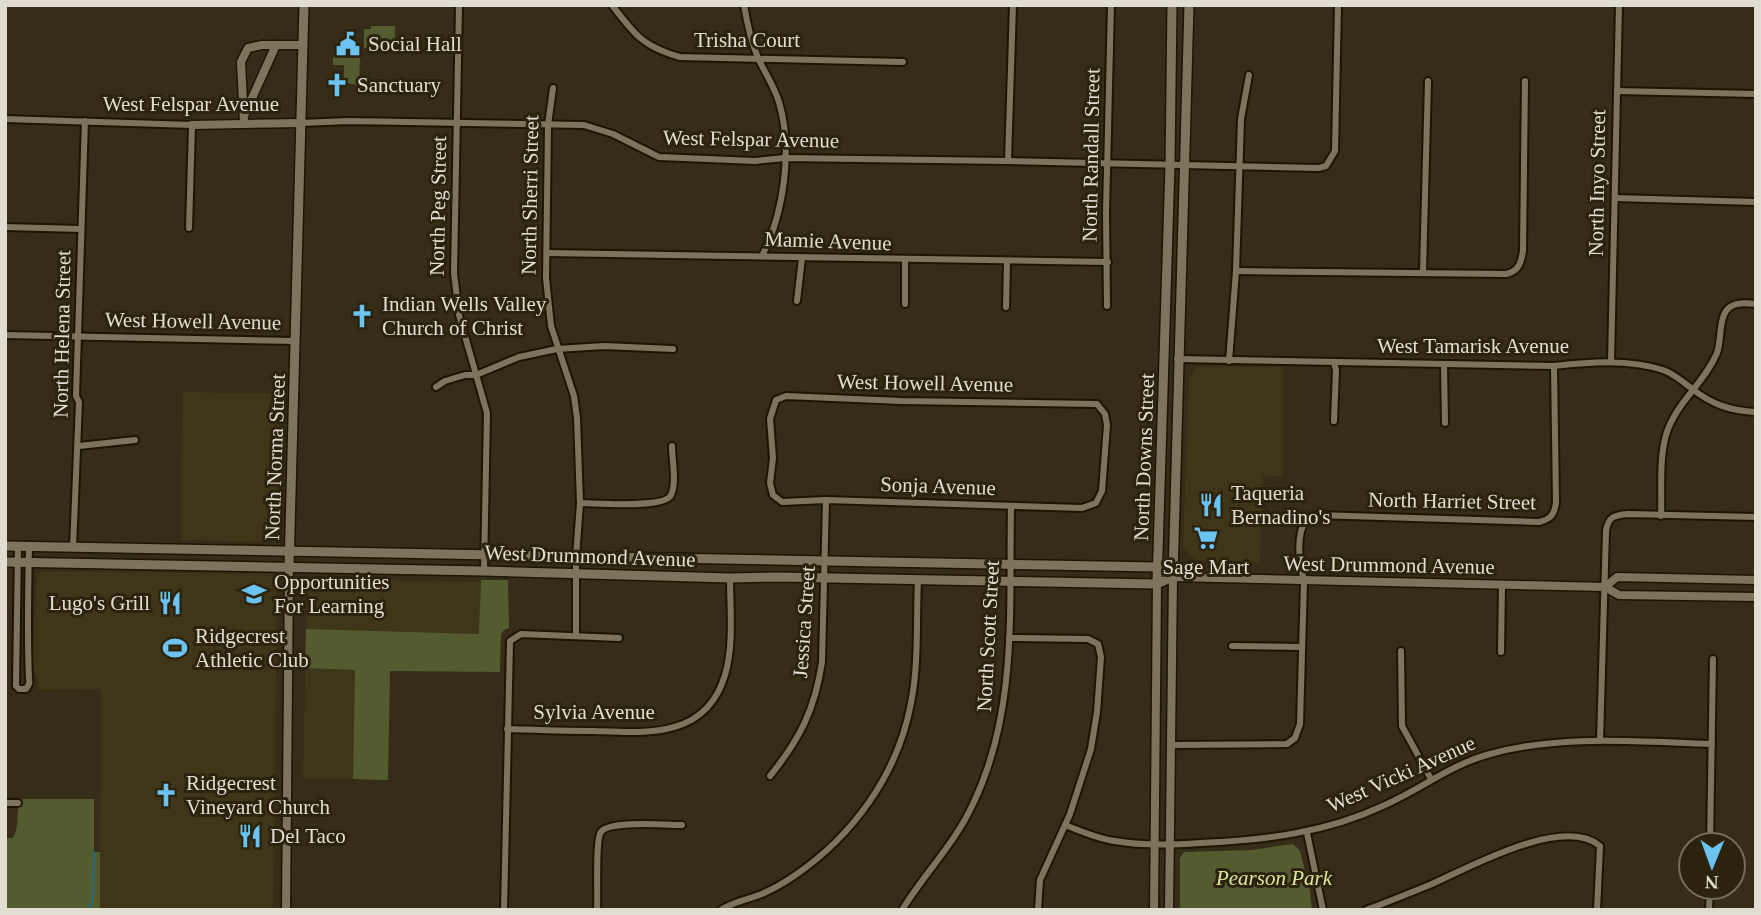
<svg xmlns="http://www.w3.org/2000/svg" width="1761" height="915" font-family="'Times New Roman',serif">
<rect width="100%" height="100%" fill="#352d17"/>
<g fill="#3f3518">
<polygon points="1198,366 1282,367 1282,477 1263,475 1260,563 1196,560 1183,547 1189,379"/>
<polygon points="183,392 280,394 276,535 269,542 181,540"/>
<polygon points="41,571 272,574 277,585 273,910 100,910 101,689 38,690 38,678 32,667 37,579"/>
<polygon points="310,579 481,582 480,634 391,632 388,780 303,778 307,582"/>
</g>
<g fill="#535b2f">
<polygon points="371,26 395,26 395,51 364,48 364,29 371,29"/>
<polygon points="337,54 346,58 360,57 359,86 344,82 344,65 333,65 333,57"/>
<polygon points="481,580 508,580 509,628 504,630 501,634 500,672 390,671 388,780 353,779 355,670 305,668 306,629 479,634"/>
<path d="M22 799H94V852H100V910H5V838H13C21 825 14 811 22 799Z"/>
<polygon points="1293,844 1300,851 1310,891 1312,910 1180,910 1180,858 1184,852 1252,850"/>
</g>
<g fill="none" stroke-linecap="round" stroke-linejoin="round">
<polyline stroke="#256c79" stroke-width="2" points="88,910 92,902 94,852"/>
<g stroke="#1c1502" stroke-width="10">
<g id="minor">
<polyline points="459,5 454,273 459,315 487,413 484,571"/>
<path d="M612 5C634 34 643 47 680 57L903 62"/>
<path d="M744 5C747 23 751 41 758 58 765 73 774 86 779 102 793 149 784 213 762 256"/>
<polyline points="553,88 548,125 546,278 551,326 574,396 577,418 580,503 576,557 576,635"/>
<polyline points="1617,91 1756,94"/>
<polyline points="5,119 192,125 189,228"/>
<polyline points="301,123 349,121 584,125 613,134 659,157 755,161 784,158 1008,161 1319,168 1326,166 1335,151 1338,5"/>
<polyline points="1008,161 1013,5"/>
<polyline points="1615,198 1756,202"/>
<polyline points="5,227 81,229"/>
<polyline points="547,253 1108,262"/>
<path d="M1236 271 1506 274C1519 271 1521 263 1523 251L1525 81"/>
<polyline points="1423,272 1428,81"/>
<polyline points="797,301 802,258"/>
<polyline points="905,304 905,260"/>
<polyline points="1107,306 1106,212 1111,5"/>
<polyline points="1006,307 1007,262"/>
<polyline points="5,335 296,341"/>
<path d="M1177 359 1554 366C1591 362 1628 359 1663 370 1674 374 1682 381 1691 388 1711 404 1730 411 1756 412"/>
<polyline points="1229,361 1236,271 1241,119 1249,75"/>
<polyline points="1611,361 1619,5"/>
<polyline points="1334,363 1336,370 1334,421"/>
<polyline points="1444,364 1445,423"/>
<polyline points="436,387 445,381 465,375 476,375 519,357 557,349 604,346 673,349"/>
<polygon points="786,396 901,401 1097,404 1105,414 1107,425 1102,491 1096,503 1082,508 826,500 782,502 773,495 770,483 773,458 770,419 776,400"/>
<polyline points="79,446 135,440"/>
<path d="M580 503C595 503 665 509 671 495 677 482 672 461 672 446"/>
<path d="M1661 516C1662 489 1659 460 1666 435 1676 402 1704 384 1717 353 1722 340 1718 315 1730 307 1737 302 1748 303 1756 304"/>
<path d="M18 546 16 686 19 689H26C29 684 30 684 29 679 27 635 28 591 29 547"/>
<polyline points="73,548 79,402 76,396 85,121"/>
<polyline points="1009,638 1088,639 1098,644 1101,657 1097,712 1091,749 1070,814 1040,880 1038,910"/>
<polyline points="1232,646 1302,647"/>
<polyline points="1401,651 1402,726 1431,779"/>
<polyline points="1501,652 1502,585"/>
<path d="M507 729C536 730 565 731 594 731 646 733 706 739 725 675 734 645 730 609 730 578"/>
<path d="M1600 741 1606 531C1608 517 1614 515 1628 514L1756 517"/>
<path d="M1171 745 1287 744 1295 738 1300 724 1304 581C1299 561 1295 535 1307 518L1317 515 1539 522C1551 519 1554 515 1556 503L1554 366"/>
<path d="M770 776C800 739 815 709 822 662L826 500"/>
<polyline points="5,803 18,803"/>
<path d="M1065 825C1081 831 1098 839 1115 841 1142 846 1172 845 1200 843 1265 840 1326 833 1385 805 1421 789 1452 764 1490 754 1562 734 1639 742 1712 744"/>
<polyline points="1307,833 1323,910"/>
<polyline points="1710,845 1713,659"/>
<polyline points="504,910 510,641 521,634 619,638"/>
<path d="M597 910C598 897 595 839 601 832 609 820 667 825 682 825"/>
<path d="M721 910C733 901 752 899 766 892 775 888 785 882 794 876 853 836 898 774 911 703 919 663 916 621 918 580"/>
<path d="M902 910C925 873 955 843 973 804 1018 711 1009 606 1011 506"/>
<path d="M1366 910C1388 902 1410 893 1432 884 1470 867 1563 815 1600 846L1597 910"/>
<polyline points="1709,910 1710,887"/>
</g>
</g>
<g stroke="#1c1502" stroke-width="11">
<g id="tertiary">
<polyline points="244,116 276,45"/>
<polyline points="244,122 241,62 248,48 262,45 303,45"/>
<polyline points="192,125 301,123"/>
<polyline points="1605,587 1617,577 1756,580"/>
<polyline points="286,910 289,568"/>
<polyline points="1154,910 1157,584"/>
<polyline points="1169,910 1173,577 1605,587 1619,595 1756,597"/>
</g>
</g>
<g stroke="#1c1502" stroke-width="12">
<g id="secondary">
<polyline points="5,546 1158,567 1173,577"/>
<polyline points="5,562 484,571 730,578 777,577 1157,584 1173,577"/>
<polyline points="289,568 304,5"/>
<polyline points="1173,577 1189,5"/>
<polyline points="1157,584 1170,165 1172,5"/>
</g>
</g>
<use href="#minor" stroke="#7c745c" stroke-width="6"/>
<use href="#tertiary" stroke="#7c745c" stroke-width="8"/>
<use href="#secondary" stroke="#7c745c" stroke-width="9"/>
</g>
<defs>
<g id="civic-bare" transform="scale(1.89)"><path d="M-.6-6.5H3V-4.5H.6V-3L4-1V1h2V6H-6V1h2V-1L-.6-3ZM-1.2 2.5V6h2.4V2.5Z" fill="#6bc3f2" stroke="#2b230e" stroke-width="2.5" paint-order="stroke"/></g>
<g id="church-bare" transform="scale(1.89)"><path d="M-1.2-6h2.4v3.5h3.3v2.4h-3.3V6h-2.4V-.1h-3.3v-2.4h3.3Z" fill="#6bc3f2" stroke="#2b230e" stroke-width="2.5" paint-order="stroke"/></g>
<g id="restaurant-bare" transform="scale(1.89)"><path d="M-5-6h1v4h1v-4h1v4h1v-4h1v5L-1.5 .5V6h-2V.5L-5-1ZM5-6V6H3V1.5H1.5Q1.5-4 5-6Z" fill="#6bc3f2" stroke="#2b230e" stroke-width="2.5" paint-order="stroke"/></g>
<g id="supermarket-bare" transform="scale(1.89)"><path d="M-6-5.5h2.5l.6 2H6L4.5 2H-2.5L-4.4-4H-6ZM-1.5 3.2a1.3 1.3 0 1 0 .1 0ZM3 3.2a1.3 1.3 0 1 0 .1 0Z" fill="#6bc3f2" stroke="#2b230e" stroke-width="2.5" paint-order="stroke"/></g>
<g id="school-bare" transform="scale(1.89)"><path d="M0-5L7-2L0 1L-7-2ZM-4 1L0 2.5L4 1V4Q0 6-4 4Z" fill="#6bc3f2" stroke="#2b230e" stroke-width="2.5" paint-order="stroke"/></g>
<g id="stadium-bare" transform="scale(1.89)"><path d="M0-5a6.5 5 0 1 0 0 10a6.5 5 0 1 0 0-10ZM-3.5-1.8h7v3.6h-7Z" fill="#6bc3f2" stroke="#2b230e" stroke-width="2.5" paint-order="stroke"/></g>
</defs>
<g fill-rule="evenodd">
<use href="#civic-bare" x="348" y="44"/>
<use href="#church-bare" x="337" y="85"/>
<use href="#church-bare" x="362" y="316"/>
<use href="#restaurant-bare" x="1211" y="505"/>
<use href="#supermarket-bare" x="1206" y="538"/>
<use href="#school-bare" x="254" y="594"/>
<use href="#restaurant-bare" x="170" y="603"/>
<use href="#stadium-bare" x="175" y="648"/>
<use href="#church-bare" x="166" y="795"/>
<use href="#restaurant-bare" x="250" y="836"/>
</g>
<g text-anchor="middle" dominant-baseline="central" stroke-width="6" stroke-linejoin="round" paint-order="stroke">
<g font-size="21" fill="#e1ddd0" stroke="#2b230e">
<text x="747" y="40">Trisha Court</text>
<text x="191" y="104">West Felspar Avenue</text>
<text transform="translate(751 139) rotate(1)">West Felspar Avenue</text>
<text transform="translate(1091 155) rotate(-89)">North Randall Street</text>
<text transform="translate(1597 183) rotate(-89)">North Inyo Street</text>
<text transform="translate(530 195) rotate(-89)">North Sherri Street</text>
<text transform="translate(438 206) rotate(-89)">North Peg Street</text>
<text transform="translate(828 241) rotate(2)">Mamie Avenue</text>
<text transform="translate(193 321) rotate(1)">West Howell Avenue</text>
<text transform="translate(62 334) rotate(-89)">North Helena Street</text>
<text x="1473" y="346">West Tamarisk Avenue</text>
<text transform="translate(925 383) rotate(1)">West Howell Avenue</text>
<text transform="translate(275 457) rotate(-88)">North Norma Street</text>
<text transform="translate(1144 457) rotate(-88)">North Downs Street</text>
<text transform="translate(938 486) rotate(2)">Sonja Avenue</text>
<text transform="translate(1452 501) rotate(1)">North Harriet Street</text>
<text transform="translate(590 556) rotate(2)">West Drummond Avenue</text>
<text transform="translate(1389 565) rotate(1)">West Drummond Avenue</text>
<text transform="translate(804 622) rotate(-86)">Jessica Street</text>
<text transform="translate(988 636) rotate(-87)">North Scott Street</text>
<text x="594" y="712">Sylvia Avenue</text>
<text transform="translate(1401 774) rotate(-24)">West Vicki Avenue</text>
</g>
<g font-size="21" fill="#e1ddd0" stroke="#2b230e" text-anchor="start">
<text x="368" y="44">Social Hall</text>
<text x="357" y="85">Sanctuary</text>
<text x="382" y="304">Indian Wells Valley<tspan x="382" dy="24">Church of Christ</tspan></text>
<text x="1231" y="493">Taqueria<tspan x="1231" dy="24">Bernadino's</tspan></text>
<text x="1206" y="567" text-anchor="middle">Sage Mart</text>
<text x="274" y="582">Opportunities<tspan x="274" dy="24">For Learning</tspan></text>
<text x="150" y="603" text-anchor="end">Lugo's Grill</text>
<text x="195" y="636">Ridgecrest<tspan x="195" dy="24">Athletic Club</tspan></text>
<text x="186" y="783">Ridgecrest<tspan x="186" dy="24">Vineyard Church</tspan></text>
<text x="270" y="836">Del Taco</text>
</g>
<g font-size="21" font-style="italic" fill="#d9e89a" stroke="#2b230e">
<text x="1274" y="878">Pearson Park</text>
</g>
</g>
<rect width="1761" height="915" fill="none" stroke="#e1ddd0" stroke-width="14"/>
<g transform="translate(1712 866) rotate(181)"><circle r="33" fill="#2b230e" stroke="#746d5c" stroke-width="2"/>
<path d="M0-5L12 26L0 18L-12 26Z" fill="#6bc3f2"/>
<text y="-10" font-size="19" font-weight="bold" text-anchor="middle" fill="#e1ddd0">N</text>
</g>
</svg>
